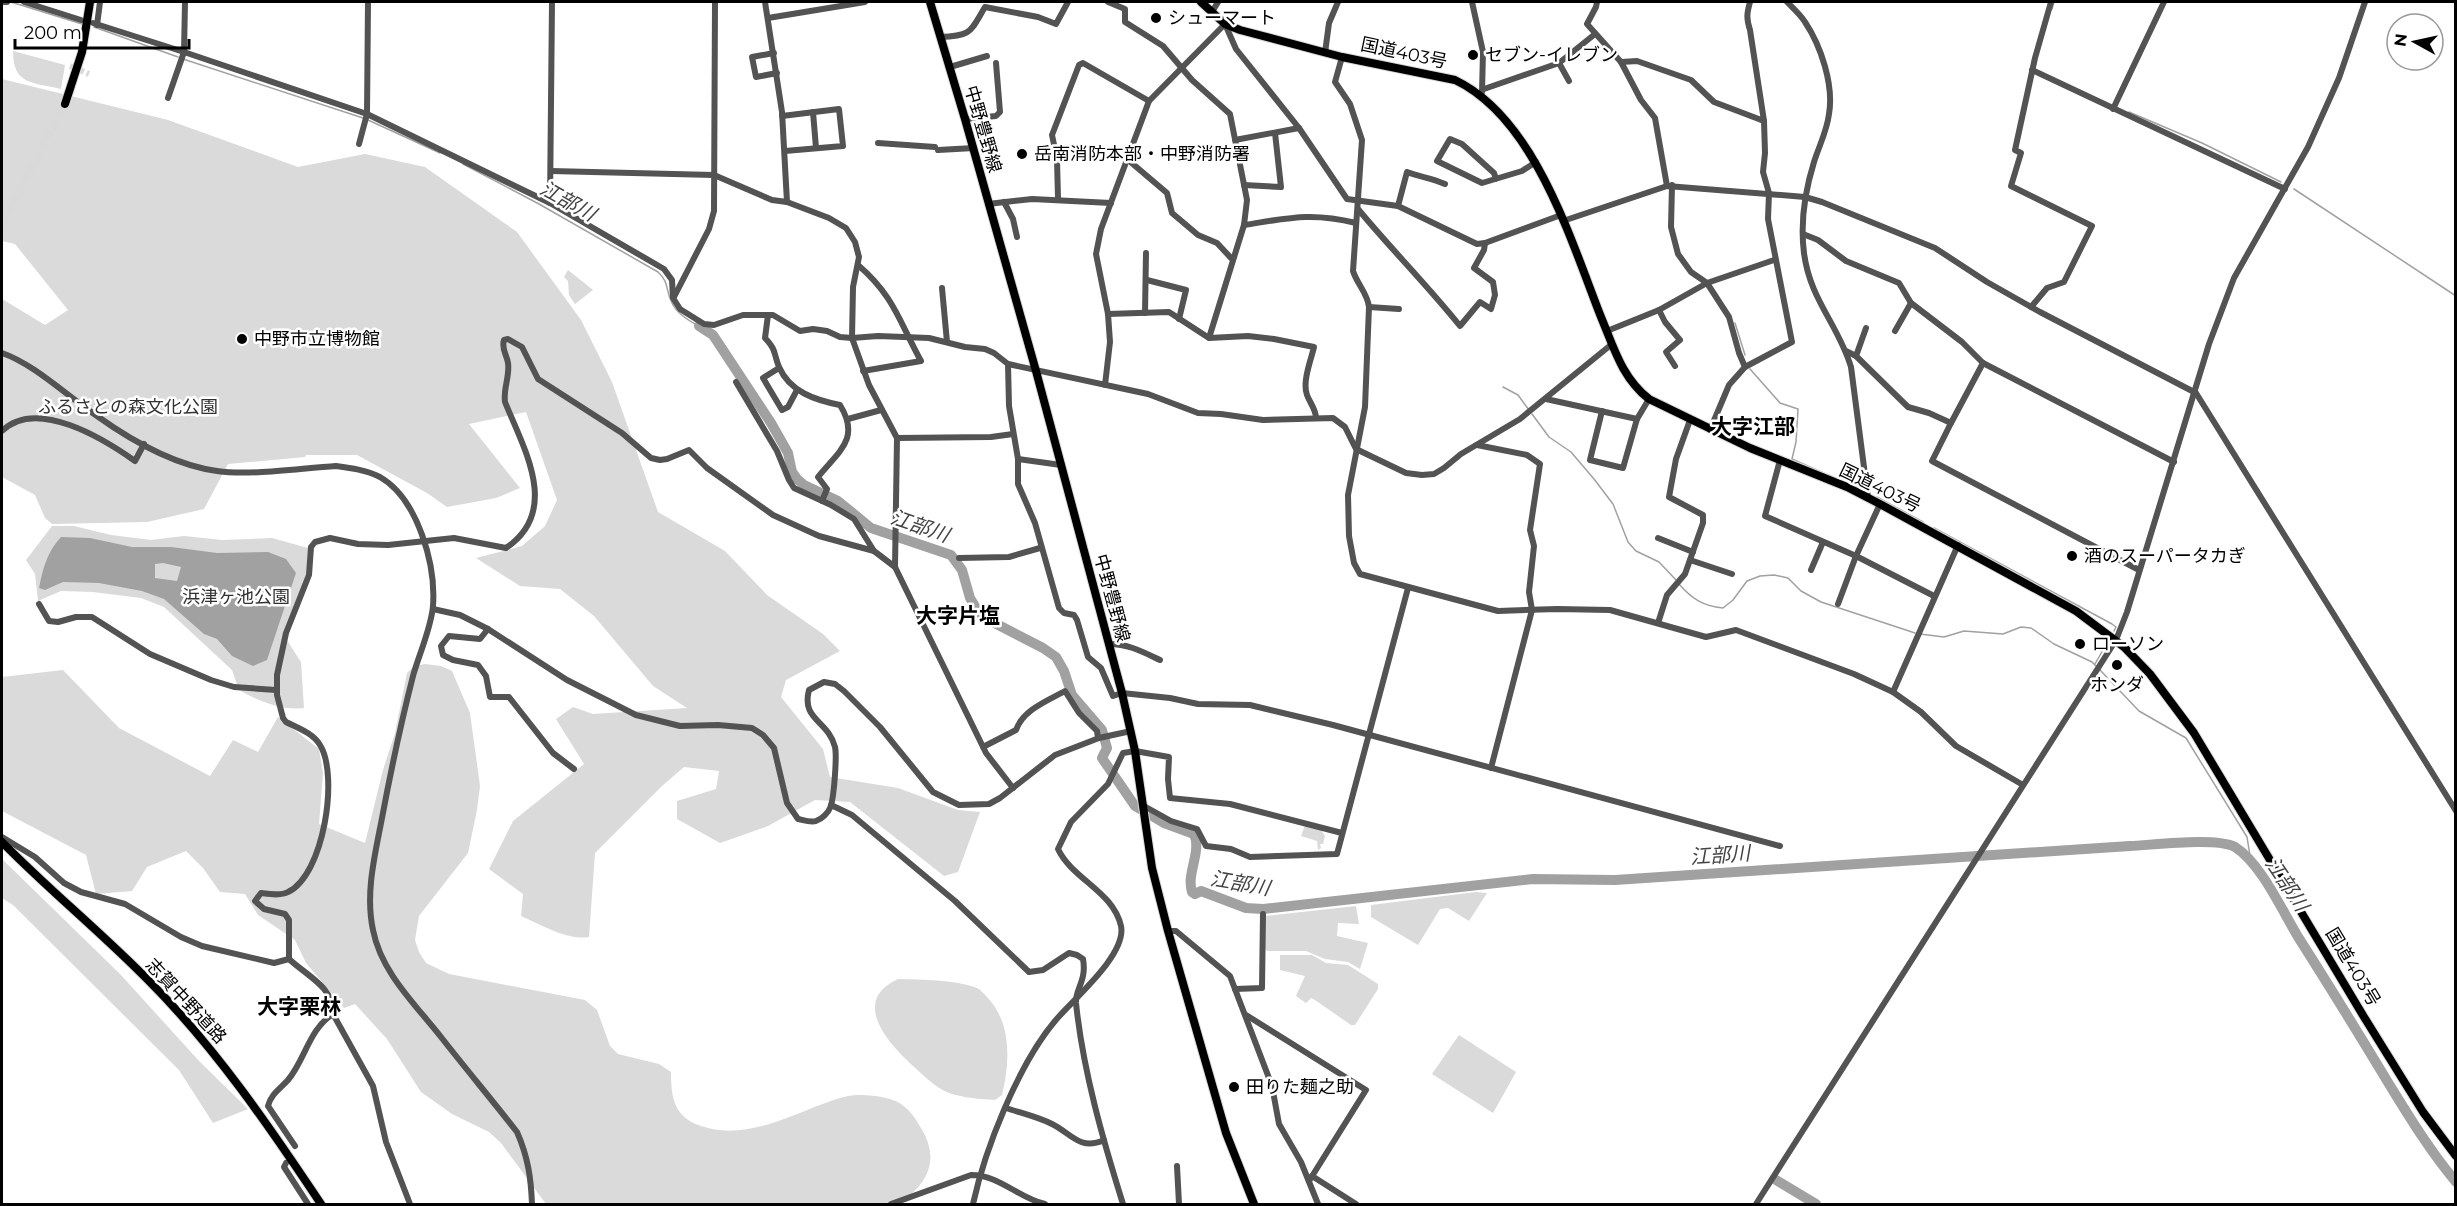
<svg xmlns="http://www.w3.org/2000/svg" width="2457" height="1206" font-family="Montserrat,'Noto Sans JP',sans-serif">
<rect width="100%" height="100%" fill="#fff"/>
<g fill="#dadada">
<path d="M13 51 65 65 61 89C32 82 13 85 13 51Z"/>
<path d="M2 79 168 120 298 167 365 154 425 167 517 232 581 320 612 382 658 512 725 551 767 595 823 634 840 651 786 680 781 697 823 749 830 777 898 788 958 810 980 812 958 872 944 876 850 802 815 800 768 826 720 843 677 819V801L716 789 719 771 684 767 662 786 595 853 589 937C568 941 540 924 521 916L523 894 489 869 513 821 584 764 556 719 573 707 593 714 687 708 653 686 594 616 560 589 520 586 476 558 522 546 545 526 557 500 526 412 469 424 520 488 496 498 447 507 427 493 357 455H306L305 457 228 464 204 509 147 522 52 524 45 518 35 495 2 477V299L45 325 68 310 15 244 2 241Z"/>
<polygon points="568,270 593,290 575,304 569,295 568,281 564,277"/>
<path d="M52 526H74L111 535 151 540 184 536 222 540 272 538 308 548 307 575 283 634 301 662 304 708C282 711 258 701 239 690L232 670 164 607 141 598 93 592 61 591 38 601 35 574 26 560Z"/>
<path d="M425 664 441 666 452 671 470 713 480 786 477 810 468 853 419 916 415 940 419 952 426 963 449 974 585 1000 597 1010 610 1046 618 1054 659 1064 671 1072C671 1098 674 1117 701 1126 738 1139 778 1122 812 1108 826 1103 841 1096 856 1095 869 1095 889 1096 901 1104 910 1110 916 1119 921 1128 941 1161 927 1185 898 1204H546L501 1143 489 1132 452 1114 421 1092 387 1039 355 1004 344 1008 306 963 295 940 258 915 245 894 220 892 203 868 186 851 147 867 132 891 96 894 86 855 2 811V677L63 670 119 728 210 776 233 740 258 752 278 717 319 749 323 773 319 824 365 843 383 770 395 733 407 673 414 666Z"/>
<polygon points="1305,825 1319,827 1325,836 1323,844 1320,844 1321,848 1318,850 1317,841 1301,836"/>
<polygon points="2,859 121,975 199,1061 248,1109 213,1123 179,1070 13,905 2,898"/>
<polygon points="1476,892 1487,893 1469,921 1448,908 1440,909 1418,945 1371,917 1371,905"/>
<polygon points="1356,906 1359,924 1338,923 1337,936 1368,943 1360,969 1348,962 1325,959 1306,951 1267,951 1265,949 1265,916"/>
<polygon points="1280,955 1312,955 1326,963 1348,965 1378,984 1378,989 1355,1025 1351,1025 1315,1000 1311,998 1306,1003 1296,996 1305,976 1280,970"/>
<path d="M898 979C923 980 953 979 977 988 981 990 984 994 987 997 1012 1023 1010 1062 1002 1095L995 1100C980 1099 964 1098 949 1093 936 1088 923 1075 913 1066 888 1043 850 1001 898 979Z"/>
<polygon points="1459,1035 1516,1072 1493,1113 1432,1074"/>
</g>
<path fill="#a1a1a1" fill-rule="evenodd" d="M61 537 90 538 132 547H171L217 553 268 552 286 559 296 573 267 660 253 666 232 656 217 639 204 634 164 599 142 591 99 583 63 582 45 590 39 588C43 568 47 552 61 537ZM163 563 181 567 177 581 155 578V564Z"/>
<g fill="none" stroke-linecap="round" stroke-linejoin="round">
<g stroke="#a1a1a1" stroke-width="1.5">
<polyline points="11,2 82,24"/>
<polyline points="2052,9 2054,2"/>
<polyline points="94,27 178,57"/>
<polyline points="183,59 363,118"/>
<polyline points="2129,112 2202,143 2281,182"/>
<polyline points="368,120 440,153"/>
<path d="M463 164 539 204 658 272C670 283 665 290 672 303 677 314 689 321 699 326"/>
<polyline points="2294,189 2456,296"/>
<polyline points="1735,323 1745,355"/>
<polyline points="1750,369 1780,403 1798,409 1796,442 1792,459 1837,479"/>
<polyline points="1503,387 1518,395 1529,410"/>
<polyline points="1532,414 1549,437 1571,452 1594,479 1613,504 1628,542 1636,551 1659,562 1676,580"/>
<polyline points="1877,497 1923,522"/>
<polyline points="1934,528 2112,624 2116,627 2114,631"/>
<path d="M1679 584C1692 599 1703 606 1723 608L1733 600 1747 581 1760 576 1774 575 1788 578 1801 591 1821 602 1915 633"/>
<polyline points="1920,634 1944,637 1964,631 2003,634 2021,627 2031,628 2054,644 2092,662 2097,667"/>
<polyline points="2095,664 2108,641"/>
<polyline points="2100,670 2139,711 2186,738 2247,837 2251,862"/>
</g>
<g stroke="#a1a1a1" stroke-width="10">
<path d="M699 326 713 335 771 423 788 453 792 472 797 479 804 485 838 501 871 528 951 555 962 570 970 598 981 616 1043 648 1056 657 1064 671 1072 695 1102 730 1107 748 1102 758 1135 806 1164 823 1194 834C1202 852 1186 873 1192 892L1195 894 1201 891 1246 908 1263 909 1533 879 1615 880 2130 846C2154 845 2216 837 2235 847 2262 864 2283 913 2300 940 2330 987 2360 1036 2389 1084 2410 1118 2430 1151 2456 1182"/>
<polyline points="1776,1180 1816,1204"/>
</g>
<polyline stroke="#d9d9d9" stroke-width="6" stroke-dasharray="6 3" stroke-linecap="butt" points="70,66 89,74"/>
<polyline stroke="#d9d9d9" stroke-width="8" stroke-dasharray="8 4" stroke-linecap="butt" points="2,224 65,104"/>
<g stroke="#dbdbdb" stroke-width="10">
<g id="major">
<polyline points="930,2 965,119 1036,371 1122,693 1135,751 1152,868 1168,931 1226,1133 1254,1204"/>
<polyline points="65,104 82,52 90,2"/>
<path d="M2 842C49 890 101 932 148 980 215 1047 269 1126 321 1204"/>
</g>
</g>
<g stroke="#dbdbdb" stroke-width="10">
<path id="highway" d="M1201 2 1225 24 1240 30 1342 57 1455 80C1535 118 1571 241 1601 317 1614 348 1622 378 1649 399L1750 448 1847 487 1880 504 2076 611 2124 647 2150 674 2194 733 2364 1017 2423 1112 2456 1156"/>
</g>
<g stroke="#535353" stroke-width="6">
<polyline points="2,2 7,2"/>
<polyline points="24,2 81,20"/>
<polyline points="765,2 782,112 787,202"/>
<polyline points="1108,2 1125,9 1125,22 1163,46 1192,80 1230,114 1247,200 1244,225 1209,338"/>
<polyline points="1472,2 1483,52 1482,92"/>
<polyline points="1597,2 1596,7 1587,24 1621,62 1641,100 1655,118 1667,186"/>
<path d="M1750 2C1747 13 1746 18 1750 30L1764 121"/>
<path d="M1787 2C1793 8 1800 14 1805 22 1821 46 1834 85 1829 114 1827 131 1819 146 1814 162 1805 191 1800 222 1804 253 1810 300 1838 324 1851 367L1868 498"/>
<polyline points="1212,12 1218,2"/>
<polyline points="768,18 865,2"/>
<polyline points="93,23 184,52 367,114 550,203 664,269 672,280 673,298 680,309 704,324 714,325 743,315 773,315 800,331 813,329 827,331 840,337 852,338 878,336 929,338 965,347 985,349 994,353 1008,364 1148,394 1198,413 1221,414 1263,420 1333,418 1345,427 1356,449 1406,473 1422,475 1434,474 1444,468 1461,454 1520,419 1612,344"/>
<polyline points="97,25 100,2"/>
<path d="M940 37C972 36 970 32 985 7L1038 17 1056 24 1068 2"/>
<polyline points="774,53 752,57 756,77 777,73"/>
<polyline points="1325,53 1329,23 1338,2"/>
<path d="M1342 57 1335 82 1350 104 1362 140 1353 271C1357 284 1368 294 1369 307L1365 407 1348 495 1349 536 1354 563 1360 574 1498 611 1557 609 1610 610 1706 637 1736 630 1854 674 1893 692 1921 712 1956 746 2023 785"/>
<polyline points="1621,62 1637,61 1691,80 1714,102 1764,121 1765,153 1763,172 1769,193 1768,219 1792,342 1745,367 1729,385 1710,430"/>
<polyline points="1559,63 1569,81"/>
<polyline points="950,67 987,56"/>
<polyline points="2032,70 2285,189"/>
<polyline points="1484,89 1559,63 1595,34"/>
<polyline points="168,98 184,52 185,2"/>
<polyline points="2113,109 2164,2"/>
<polyline points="813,112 816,148"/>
<polyline points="782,116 839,109 843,146 785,151"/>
<polyline points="965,119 996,116 1000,112 996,63"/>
<polyline points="1235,140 1299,128"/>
<polyline points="878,143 935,147"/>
<polyline points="359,144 367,114 368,2"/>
<polyline points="938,150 974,148"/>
<polyline points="1127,159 1167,193 1172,213 1198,235 1217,243 1232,259"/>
<polyline points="551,171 714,175 772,200 787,202 829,218 846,228 855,242 859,257 853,287 852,338 869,385 897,438 895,567 986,753 1013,788"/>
<polyline points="1496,179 1494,173 1462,144 1450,139 1437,161 1482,183 1522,171 1536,162"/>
<polyline points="1244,185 1281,187 1275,133"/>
<polyline points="1672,185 1671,227 1678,254 1691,272 1707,283 1729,317 1739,353 1745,367"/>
<polyline points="1058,198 1057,159 1052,135 1079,65 1083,63 1149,101"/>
<polyline points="1004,202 1013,219 1017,237"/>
<polyline points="550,203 552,2"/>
<polyline points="988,204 1032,199 1111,203"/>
<path d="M1398 206 1407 172C1420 177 1432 178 1445 184"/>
<path d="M1358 209C1391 249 1428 286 1460 326L1480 302 1491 309 1495 295 1493 282 1474 268 1484 250 1485 243"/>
<polyline points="1563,221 1667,186 1805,197 1822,202 1935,248 1987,282 2040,312 2196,393 2456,811"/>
<path d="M1244 225C1289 218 1311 212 1356 223"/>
<polyline points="1803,234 1818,240 1846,261 1899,283 1911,303 1962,342 1983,363 2174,462"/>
<path d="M858 265C894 296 899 321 921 361L863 371"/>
<polyline points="1147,280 1186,290 1179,319"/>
<polyline points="942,288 947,342"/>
<polyline points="674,297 709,229 714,211 715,2"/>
<polyline points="1369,307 1399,309"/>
<polyline points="2031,307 2047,288 2064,282 2092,226 2011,186 2021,153 2015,150 2035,58 2051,2"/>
<polyline points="1659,310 1665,322 1680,340 1666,352 1675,366"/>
<polyline points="1145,313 1146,253"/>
<path d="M1108 314 1169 312 1209 338 1248 336 1274 339 1314 347C1311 360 1302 382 1307 395 1310 403 1315 408 1316 417"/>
<path d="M768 315 765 338C777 351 773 352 779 367 790 392 815 400 840 405 861 439 838 452 818 477L827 489 822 501"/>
<polyline points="1607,331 1659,310 1707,283 1774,260"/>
<polyline points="1895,331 1911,303"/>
<polyline points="1846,351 1856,356 1908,407 1929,413 1951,423 1932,461 2139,570"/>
<path d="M2 353C34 364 67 396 97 416 132 441 173 465 217 471 251 476 301 468 336 466 351 468 366 470 380 477 418 499 436 565 433 606 431 629 419 654 413 676 401 723 391 770 382 818 375 855 365 893 373 930 381 972 415 1004 441 1037 466 1069 492 1100 517 1132 528 1157 531 1178 532 1204"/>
<polyline points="1856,356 1866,328"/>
<polyline points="1008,364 1009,406 1018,459 1018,484 1035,523 1059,608 1064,613 1074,615 1077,620 1088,657 1101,668 1113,696 1122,693 1170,698 1198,704 1250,705 1333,725 1780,846"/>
<polyline points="779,368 763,378 782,410 788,407 797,390"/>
<polyline points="736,382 777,451 789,480 794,488 831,505 854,519 874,551"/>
<polyline points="1105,385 1110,342 1108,314 1096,254 1101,229 1149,101 1225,24 1236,49 1299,128 1347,199 1398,206 1477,244 1485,243 1561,215"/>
<polyline points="1546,399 1637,419 1649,399"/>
<polyline points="1602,411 1590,460 1623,468 1637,419"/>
<polyline points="848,419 881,410"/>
<polyline points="1951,423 1983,363"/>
<path d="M2 431C36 397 104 439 135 461L144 444"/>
<polyline points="897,438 991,437 1013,434"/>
<polyline points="1477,445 1527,455 1540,464 1530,530 1534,546 1529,592 1532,610 1491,768"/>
<polyline points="1018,459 1061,465"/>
<polyline points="1780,460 1765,516 1856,556 1934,596"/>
<polyline points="1658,538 1693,552"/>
<polyline points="959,558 1009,557 1040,548"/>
<polyline points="1690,560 1732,574"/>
<polyline points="1811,570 1823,542"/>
<polyline points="39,604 49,621 58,622 76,617 92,617 150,654 211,680 234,687 276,690"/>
<polyline points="1838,604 1856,556 1880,504"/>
<path d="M433 609 460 615 488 629 567 680 636 715 680 726 718 725 752 728 763 735 774 748 787 803 798 819C803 820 811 823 816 821 822 819 828 813 830 808 834 800 837 756 835 747 828 720 801 720 809 690L824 682 835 684 844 691 880 727 933 792 959 805 989 804 1000 798 1055 755 1099 738 1131 731"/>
<polyline points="1658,623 1667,595 1685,574 1703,523 1703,515 1669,497 1676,459 1690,420"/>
<polyline points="488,629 480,639 449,636 441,646 443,655 453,660 478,665 486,676 490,697 509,697 553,753 574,769"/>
<path d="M1109 644C1129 644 1143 652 1160 660"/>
<polyline points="1893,692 1958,545"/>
<path d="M983 747 1016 730C1023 710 1047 701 1065 691L1079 713 1097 731 1098 738"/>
<path d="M831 805 852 815 955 901 1029 972 1043 970 1069 953 1077 955 1083 959C1087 981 1075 989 1076 1003 1083 1071 1103 1140 1123 1204"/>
<polyline points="1144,806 1171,821 1197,829 1206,846 1231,849 1250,857 1337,854 1408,588"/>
<polyline points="2,837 35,857 64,883 81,892 125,904 181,937 202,946 274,963 289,959"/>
<polyline points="1168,931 1176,931 1230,976 1272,1086 1279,1124 1301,1162 1318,1204"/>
<polyline points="1235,989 1262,988 1263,914"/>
<polyline points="1246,1015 1366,1090 1309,1181"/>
<path d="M1006 1108C1021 1113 1038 1117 1052 1124 1072 1134 1080 1151 1104 1140"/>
<path d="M295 1146 268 1106C271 1094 280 1089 288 1080 305 1060 309 1029 333 1014"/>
<polyline points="286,1163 284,1167 308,1204"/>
<polyline points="1177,1166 1179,1204"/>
<polyline points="1312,1176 1356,1204"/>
<path d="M410 1204 386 1142 373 1086 333 1014C334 987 307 976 289 959V920L285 914 264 909 255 901 261 893C269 894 281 896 288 892 324 875 339 775 320 745 313 733 298 728 286 722L283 718 277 695V675L286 633 309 575 311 547 315 542 330 538 358 544 388 545 454 538 506 548C561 511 524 449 505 402 503 389 510 376 508 363 507 355 501 349 504 340L508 339 522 347 538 379 622 433 651 458 660 460 667 459 689 450 707 468 773 515 819 536 874 551 895 567"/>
<path d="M891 1204 971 1175C1000 1175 1018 1198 1045 1204"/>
<path d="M973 1204C985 1149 1018 1065 1055 1021 1072 1000 1127 955 1121 926 1113 891 1072 879 1058 849L1071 822 1108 784 1123 753 1135 751 1169 757 1168 779 1170 798 1230 804 1342 833"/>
<polyline points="1756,1204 2116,640 2127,612 2209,344 2234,278 2308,147 2339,78 2365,2"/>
</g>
<use href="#major" stroke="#000" stroke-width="8"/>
<use href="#highway" stroke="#000" stroke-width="8"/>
</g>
<g fill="#000" stroke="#fff" stroke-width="2">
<circle cx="1156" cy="18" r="6"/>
<circle cx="1473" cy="55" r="6"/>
<circle cx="1022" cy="154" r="6"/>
<circle cx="242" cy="339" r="6"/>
<circle cx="2072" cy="556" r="6"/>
<circle cx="2080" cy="644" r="6"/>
<circle cx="2117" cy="665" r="6"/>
<circle cx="1234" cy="1087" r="6"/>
</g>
<g text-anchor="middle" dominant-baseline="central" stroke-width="5" stroke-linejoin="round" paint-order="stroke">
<g font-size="18" fill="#000" stroke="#fff" text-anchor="start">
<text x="1168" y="18">シューマート</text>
<text x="1485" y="55">セブン-イレブン</text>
<text x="1034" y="154">岳南消防本部・中野消防署</text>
<text x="254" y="339">中野市立博物館</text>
<text x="2084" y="556">酒のスーパータカぎ</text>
<text x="2092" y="644">ローソン</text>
<text x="2117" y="685" text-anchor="middle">ホンダ</text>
<text x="1246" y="1087">田りた麺之助</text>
</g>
<g font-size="18" fill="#000" stroke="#fff">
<text transform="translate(1404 53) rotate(12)">国道403号</text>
<text transform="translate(983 129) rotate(74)">中野豊野線</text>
<text transform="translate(1880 488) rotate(26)">国道403号</text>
<text transform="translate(1112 598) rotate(75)">中野豊野線</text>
<text transform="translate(2353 967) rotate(59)">国道403号</text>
<text transform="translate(186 1001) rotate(47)">志賀中野道路</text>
</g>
<g font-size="18" fill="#313131" stroke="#fff">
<text x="128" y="407">ふるさとの森文化公園</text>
<text x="236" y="597">浜津ヶ池公園</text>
</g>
<g font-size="20" font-style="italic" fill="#424242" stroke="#fff">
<text transform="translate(568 201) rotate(29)">江部川</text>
<text transform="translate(920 526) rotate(19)">江部川</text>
<text transform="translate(1720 855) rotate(-4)">江部川</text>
<text transform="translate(1240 883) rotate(10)">江部川</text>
<text transform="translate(2287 884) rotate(56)">江部川</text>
</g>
<g font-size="21" font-weight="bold" fill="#000" stroke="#fff">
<text x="1753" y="426">大字江部</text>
<text x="958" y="615">大字片塩</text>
<text x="299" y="1006">大字栗林</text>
</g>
</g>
<rect width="2457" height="1206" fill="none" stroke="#000000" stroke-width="6"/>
<g transform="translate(2415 42) rotate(278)"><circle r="28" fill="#ffffff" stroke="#999999" stroke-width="1.5"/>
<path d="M0-4.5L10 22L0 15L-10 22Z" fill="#000000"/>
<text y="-9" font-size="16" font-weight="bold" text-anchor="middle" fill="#000000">N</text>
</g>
<path d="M15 39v9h174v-9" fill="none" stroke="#000000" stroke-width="3"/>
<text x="24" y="39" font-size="18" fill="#000000" stroke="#ffffff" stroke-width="4.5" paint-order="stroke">200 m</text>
</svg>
